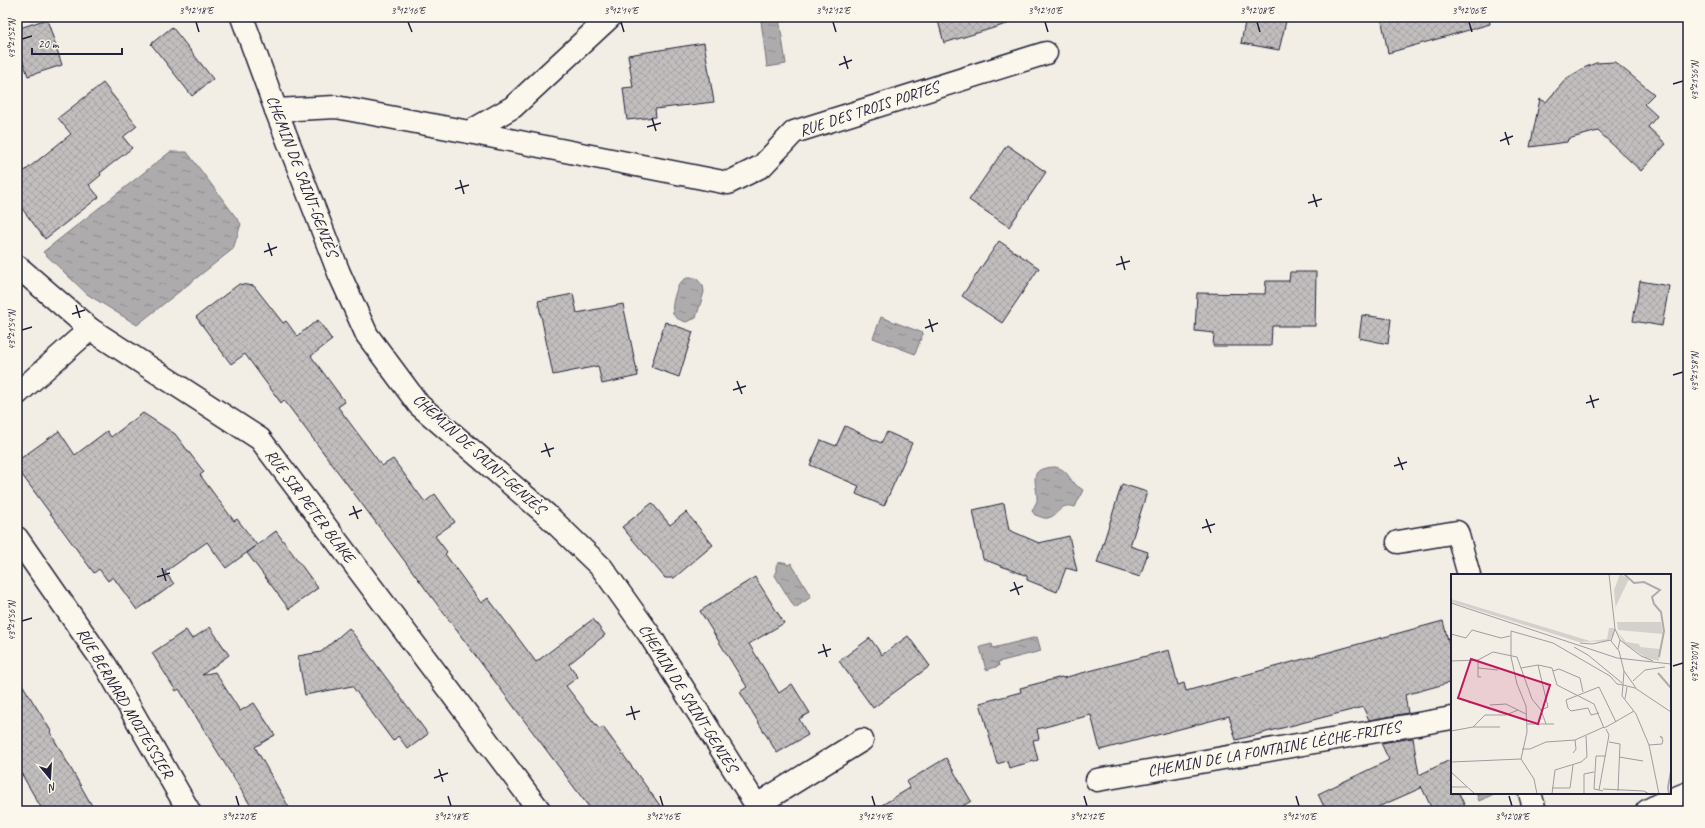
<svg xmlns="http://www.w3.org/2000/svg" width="1705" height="828" font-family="Caveat,sans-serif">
<defs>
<pattern id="water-ripples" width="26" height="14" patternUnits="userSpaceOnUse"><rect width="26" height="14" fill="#aeabad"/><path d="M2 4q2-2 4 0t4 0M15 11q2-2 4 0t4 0" fill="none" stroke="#8d8b8e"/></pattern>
<pattern id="building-cross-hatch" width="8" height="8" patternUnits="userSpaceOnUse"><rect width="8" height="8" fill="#c2bebe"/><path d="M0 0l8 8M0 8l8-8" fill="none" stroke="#a6a3a4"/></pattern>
</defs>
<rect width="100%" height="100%" fill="#f2eee5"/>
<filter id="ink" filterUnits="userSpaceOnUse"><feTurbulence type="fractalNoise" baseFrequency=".025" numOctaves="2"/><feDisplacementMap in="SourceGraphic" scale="8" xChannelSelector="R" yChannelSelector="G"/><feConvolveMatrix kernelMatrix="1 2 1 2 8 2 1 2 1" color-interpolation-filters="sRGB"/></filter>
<g filter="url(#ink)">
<g fill="url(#water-ripples)" stroke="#76747f">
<polygon points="779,18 786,64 767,67 761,21"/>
<polygon points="170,152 187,152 241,224 233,249 137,325 87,294 43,252"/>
<path d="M687 278H696L703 286 704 292 696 318 686 322C681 320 675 319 673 313 671 306 676 287 681 282 683 280 685 279 687 278Z"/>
<polygon points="881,317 923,333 915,354 873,338"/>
<path d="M1055 467C1065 469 1067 474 1072 481 1075 485 1079 487 1083 490L1075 507C1059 502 1060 515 1048 518 1044 519 1039 516 1035 515L1032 511 1037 501C1038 483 1025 468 1055 467Z"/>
<polygon points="785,562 788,565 791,563 811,597 795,608 774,574 776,572 776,566 778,563"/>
<polygon points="1037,637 1041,651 998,662 999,666 986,670 980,647 992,644 993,648"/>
<polygon points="1476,793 1496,793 1479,801"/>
</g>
<g fill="url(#building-cross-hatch)" stroke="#22223b">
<polygon points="937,17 1009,17 1010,23 944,43"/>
<polygon points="1246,17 1287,17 1279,50 1241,43"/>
<polygon points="1381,17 1489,17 1490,24 1388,53"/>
<polygon points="47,19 62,65 28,76 17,44 17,29"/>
<polygon points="172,27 213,79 192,96 151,44"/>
<polygon points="704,43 714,102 655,109 656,117 627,120 623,88 633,87 628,55"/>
<polygon points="1615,62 1654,94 1644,104 1657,116 1648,127 1666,144 1641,171 1598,131 1568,139 1567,142 1530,147 1540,99 1546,102 1567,78 1586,67 1596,63"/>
<polygon points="103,83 137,126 123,137 132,148 100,173 101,175 89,185 99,197 45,239 17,202 17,177 71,134 58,118"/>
<polygon points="1007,145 1046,172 1009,227 969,200"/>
<polygon points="999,241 1039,268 1002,323 962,296"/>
<polygon points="1290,272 1316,272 1315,326 1272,326 1271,346 1213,346 1214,333 1195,331 1197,293 1265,294 1266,281 1289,281"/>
<polygon points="1640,281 1669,286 1662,326 1633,321"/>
<polygon points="239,284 254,286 283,323 286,321 297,336 318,320 332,340 311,356 345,402 338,407 382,466 393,459 425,502 435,494 455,522 435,536 447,552 445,554 481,603 488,598 536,662 593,619 605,635 569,664 578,677 566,686 599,729 603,727 664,811 592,811 284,400 281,403 245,354 231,364 196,317"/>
<polygon points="573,294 577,313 623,304 638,376 602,384 598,366 553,375 538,301"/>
<polygon points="1362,315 1391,319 1388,344 1359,338"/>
<polygon points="665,322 693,332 679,377 651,367"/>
<polygon points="143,413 175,434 204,472 200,475 234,521 237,519 257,545 276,531 318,588 289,609 247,553 256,546 226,568 207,542 165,572 174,584 137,610 113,577 108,581 99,569 94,573 17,468 17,461 59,431 75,455 107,431 111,437"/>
<polygon points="845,426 881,443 887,432 912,443 884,506 856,494 859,486 810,465 821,440 836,446"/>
<polygon points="1122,484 1147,492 1130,546 1148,552 1140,577 1097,563"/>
<polygon points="652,503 670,525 686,512 713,545 674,578 665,578 622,527"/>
<polygon points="1004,503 1009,530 1039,543 1069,536 1077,571 1066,568 1057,592 1027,580 1027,576 983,559 973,510"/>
<polygon points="755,577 784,623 749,644 779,693 792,684 810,713 799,719 808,735 777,753 740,692 747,687 700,611"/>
<polygon points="1443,621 1452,656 1452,682 1405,695 1408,713 1369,720 1363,707 1236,740 1229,716 1100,750 1091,715 1037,729 1039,739 1033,740 1038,760 1009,768 1007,761 997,764 980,703 1021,692 1020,688 1062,677 1063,678 1169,650 1178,685 1184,683 1186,691"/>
<polygon points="210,627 229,655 202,675 215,672 240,711 254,703 275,735 255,747 291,811 254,811 179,689 176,691 152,653 186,630 192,639"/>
<polygon points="349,628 428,734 408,749 398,736 393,741 352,686 305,695 298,656 321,652"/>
<polygon points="908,636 930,666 873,708 839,661 870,638 882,655"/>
<polygon points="17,676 51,731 50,732 95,811 43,811 17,766"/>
<polygon points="1413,738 1419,775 1452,759 1452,793 1459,793 1467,811 1433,811 1421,786 1421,788 1369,811 1326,811 1318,794 1389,760 1381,743"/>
<polygon points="946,758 971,801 955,811 872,811 910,788 906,782"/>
</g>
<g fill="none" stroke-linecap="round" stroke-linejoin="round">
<g stroke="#22223b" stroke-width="25">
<g id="minor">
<polyline points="242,17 276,110 339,273 367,335 419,405 547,515 602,568 649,634 760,811"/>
<polyline points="276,110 336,107 469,132 513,107 610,17"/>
<polyline points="469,132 728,183 762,166 794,132 1046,53"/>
<polyline points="17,266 90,329 260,439 540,811"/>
<polyline points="17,394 90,329"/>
<polyline points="17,538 106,666 189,811"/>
<polyline points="1398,542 1457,532 1469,575"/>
<polyline points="1097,780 1452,718"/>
<polyline points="1530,793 1535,811"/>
<polyline points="757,805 862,740"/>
<polyline points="1647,811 1658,805 1688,793"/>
</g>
</g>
<use href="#minor" stroke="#fbf7ec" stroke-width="22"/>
</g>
</g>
<path fill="none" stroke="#22223b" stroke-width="1.5" d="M196 22 199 32M408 22 412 32M621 22 624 32M833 22 836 32M1045 22 1048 32M1257 22 1260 32M1469 22 1472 32M22 39 32 36M844 56 848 69M839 65 852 60M1673 84 1683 81M652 118 656 131M647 127 661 123M1505 132 1509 145M1500 141 1513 136M460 180 464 194M455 189 469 185M1313 194 1317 207M1308 203 1322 199M268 243 272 256M264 252 277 247M1121 256 1125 270M1116 265 1130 261M76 305 80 318M72 314 85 310M929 319 933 332M925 328 938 323M22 330 32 327M1673 375 1683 372M737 381 742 394M733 390 746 386M1590 395 1594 408M1586 403 1599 399M545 443 550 457M541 452 554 448M1398 457 1403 470M1394 466 1407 462M353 506 358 519M349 515 362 510M1206 519 1211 533M1202 528 1215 524M162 568 166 581M157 577 170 573M1014 582 1019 595M1010 591 1023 586M22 621 32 618M823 644 827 657M818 653 831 649M1673 666 1683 663M631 706 635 720M626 715 640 711M439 769 443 782M434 778 448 773M236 796 239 806M448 796 451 806M660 796 663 806M872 796 875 806M1084 796 1087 806M1296 796 1299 806M1509 796 1512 806"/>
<g text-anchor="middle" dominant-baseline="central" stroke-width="3" stroke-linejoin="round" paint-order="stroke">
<g font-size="16" fill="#22223b" stroke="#fbf7ec">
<text transform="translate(869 109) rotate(-18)">RUE DES TROIS PORTES</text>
<text transform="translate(302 176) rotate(69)">CHEMIN DE SAINT-GENIÈS</text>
<text transform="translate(479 454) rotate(42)">CHEMIN DE SAINT-GENIÈS</text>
<text transform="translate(310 506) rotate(53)">RUE SIR PETER BLAKE</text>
<text transform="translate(688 698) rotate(58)">CHEMIN DE SAINT-GENIÈS</text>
<text transform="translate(125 703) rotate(59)">RUE BERNARD MOITESSIER</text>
<text transform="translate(1274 749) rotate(-10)">CHEMIN DE LA FONTAINE LÈCHE-FRITES</text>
</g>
</g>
<g transform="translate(1451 574)">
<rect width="220" height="220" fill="#f2eee5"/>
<path d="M169 0 178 5 165 32V37L163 16ZM0 25 139 67 156 65 158 54H163V61L157 67 128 68 0 28ZM166 48H210L212 60 167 56ZM165 56 175 68 188 70 189 73 209 75 208 87 195 84 173 69Z" fill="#d4d1cc"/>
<path fill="none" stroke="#aeabad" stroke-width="2" d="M173 0 183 9 193 8 209 16 201 23 203 30 210 38 213 57 208 83M207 99 220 114M218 220 217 213 220 197"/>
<path fill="none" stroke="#9f9ca1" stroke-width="1" d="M158 0 164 55 169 66 167 75M0 29 166 84 220 90M164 55 160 67 168 77 173 97 172 111 184 114 220 138M0 60 15 64 21 56 50 64 59 62M169 66 190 82 202 87M129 69 141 70 160 66M123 73 137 81 171 109M27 86V103H30M0 87 27 86 42 78 66 83 81 125 90 136 95 150M87 91 97 133 90 136M27 94 47 96M70 94 87 91 101 94 106 111 143 130 153 154 157 152M102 97 108 95 129 104 132 118M173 97 185 114M182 107 194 96 214 93M172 111 171 122 185 140 198 171 208 220M174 125 176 113M39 131 55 130 67 136M148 139 140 141 137 134 120 137 117 134 115 126 148 113 165 148M76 150H103M157 152 183 137M22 153H49M0 157 22 153 34 141H55L67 136 75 140M158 168 169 170 167 217M198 171 211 170 212 166 209 162 212 164M71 175H79L95 168 124 166 153 153M122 179 125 175 124 166M168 183 192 187M0 188 70 185M0 198 24 220M0 213H16M101 214H119L122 191M152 215 193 217 198 220M148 216 143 215 145 182H155M152 217 148 216 158 161 155 155M86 220 83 205 70 185 76 158 75 132 66 110 60 83V57L102 69 159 102 166 110 172 111M101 220 104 196 130 188 136 183 135 162M133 220V200L143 198"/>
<path fill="#c2185b" fill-opacity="0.15" stroke="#c2185b" stroke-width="2" d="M20 85 99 111 87 150 7 124Z"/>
<rect width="220" height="220" fill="none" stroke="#22223b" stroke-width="2"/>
</g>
<rect width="1705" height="828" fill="none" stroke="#fbf7ec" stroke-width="44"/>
<g transform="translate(50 778) rotate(162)" stroke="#fbf7ec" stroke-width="3" paint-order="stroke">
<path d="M0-3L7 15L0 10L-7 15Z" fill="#22223b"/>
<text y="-6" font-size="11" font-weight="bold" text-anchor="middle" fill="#22223b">N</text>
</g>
<path d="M32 48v6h90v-6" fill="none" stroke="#22223b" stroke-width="2"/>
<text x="38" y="48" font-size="12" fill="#22223b" stroke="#fbf7ec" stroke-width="3" paint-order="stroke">20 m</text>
<rect x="22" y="22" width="1661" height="784" fill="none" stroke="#22223b" stroke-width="1.5"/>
<g font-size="10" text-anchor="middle" fill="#22223b">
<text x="196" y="14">3°12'18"E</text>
<text x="408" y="14">3°12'16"E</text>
<text x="621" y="14">3°12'14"E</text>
<text x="833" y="14">3°12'12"E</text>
<text x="1045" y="14">3°12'10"E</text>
<text x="1257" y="14">3°12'08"E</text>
<text x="1469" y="14">3°12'06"E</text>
<text transform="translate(11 39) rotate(-90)" y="4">43°21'52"N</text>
<text transform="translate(1694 81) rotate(-90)" y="4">43°21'56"N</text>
<text transform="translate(11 330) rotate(-90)" y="4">43°21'54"N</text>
<text transform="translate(1694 372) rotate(-90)" y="4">43°21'58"N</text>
<text transform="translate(11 621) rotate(-90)" y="4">43°21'56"N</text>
<text transform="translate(1694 663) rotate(-90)" y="4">43°22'00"N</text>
<text x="239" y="820">3°12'20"E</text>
<text x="451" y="820">3°12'18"E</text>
<text x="663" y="820">3°12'16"E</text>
<text x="875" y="820">3°12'14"E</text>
<text x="1087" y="820">3°12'12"E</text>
<text x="1299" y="820">3°12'10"E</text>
<text x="1512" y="820">3°12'08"E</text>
</g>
</svg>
